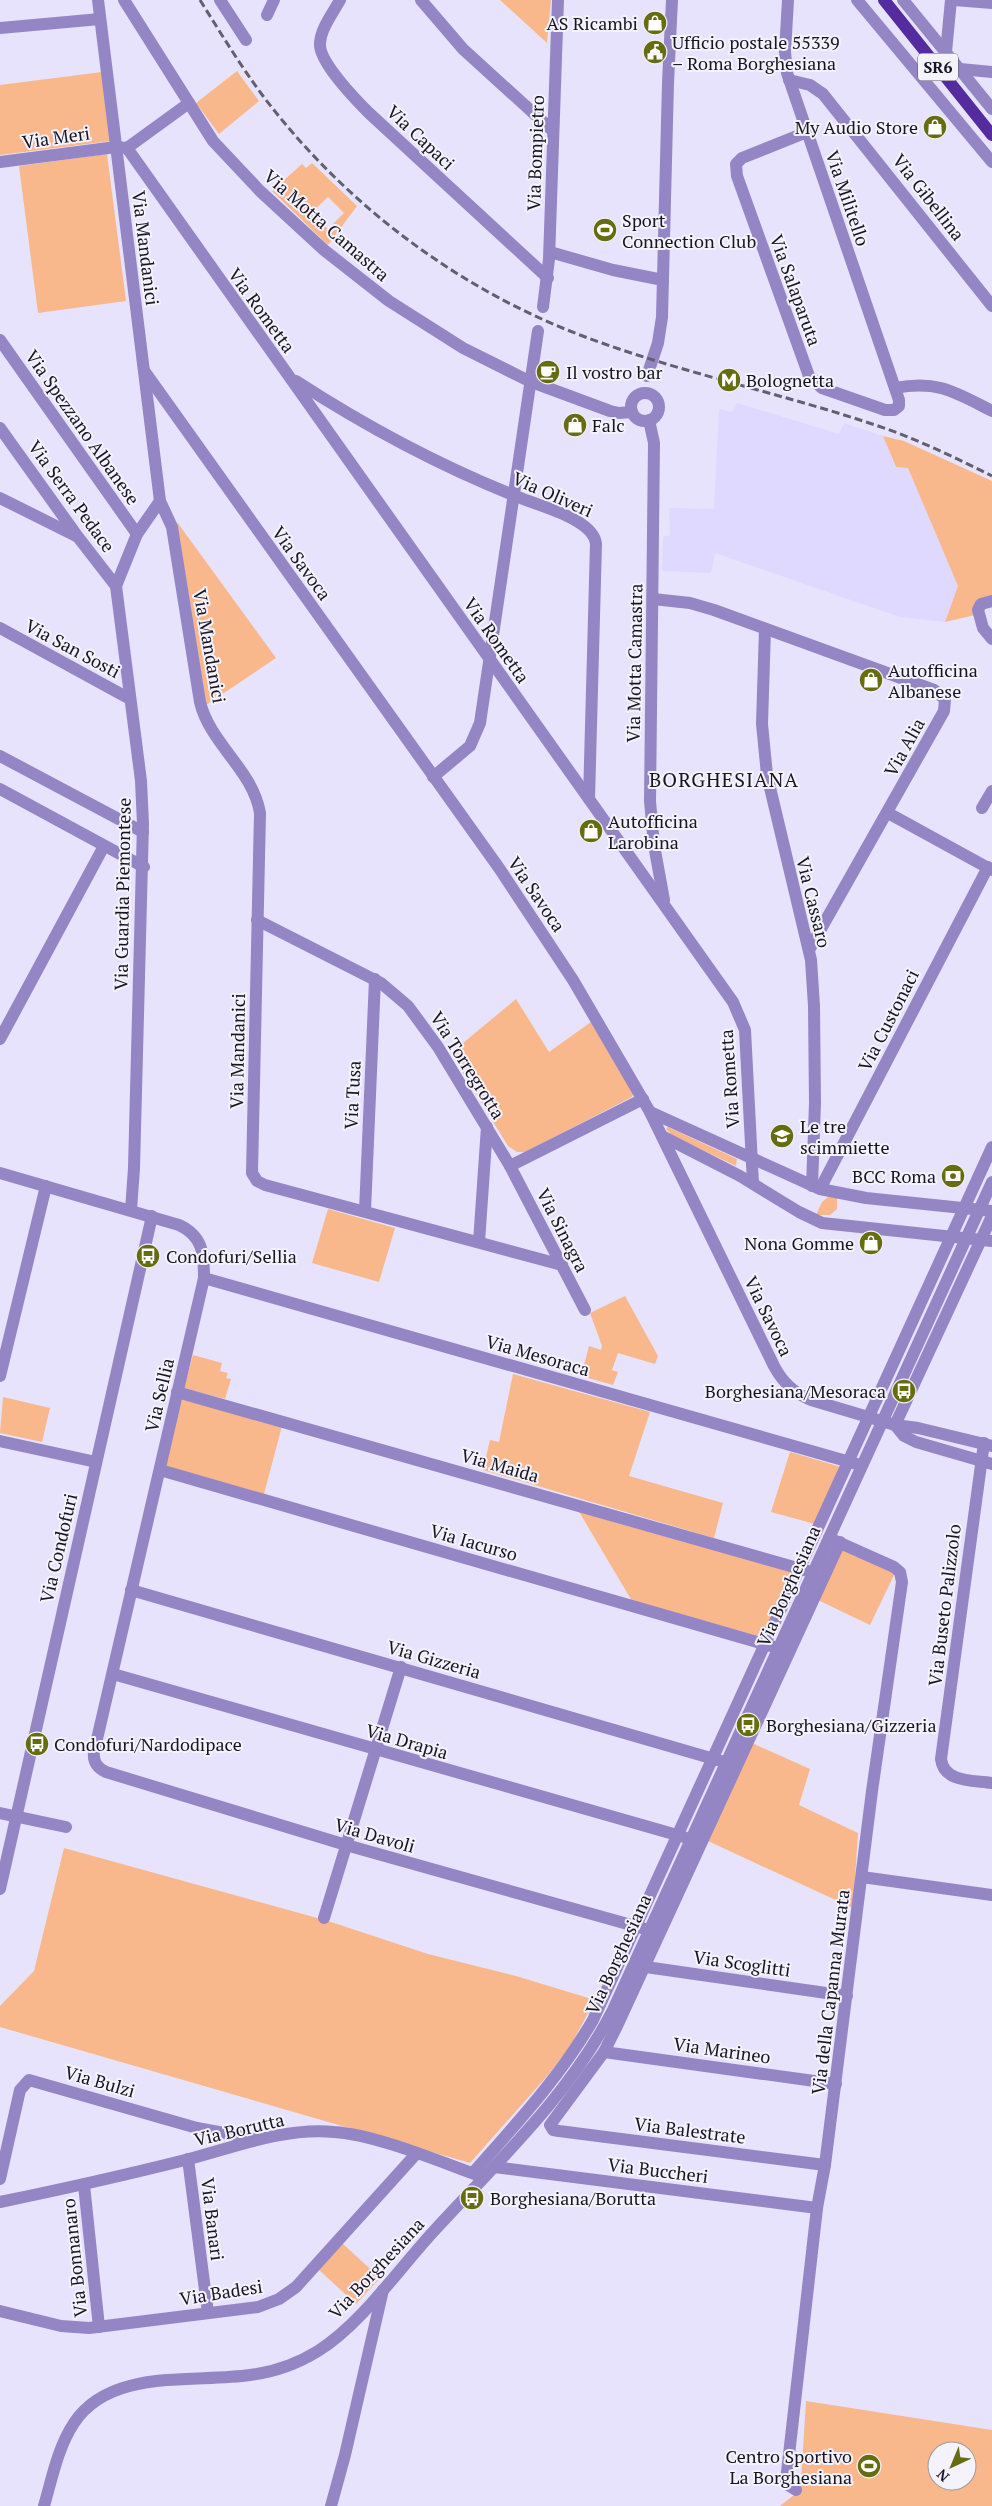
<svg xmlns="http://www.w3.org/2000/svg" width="992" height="2506" font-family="'PT Serif',serif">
<rect width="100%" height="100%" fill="#e7e3fc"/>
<polygon fill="#dfd8ff" points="737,403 839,434 844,423 883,436 895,467 908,468 958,586 945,622 900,617 715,553 711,573 662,571 663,537 670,535 669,508 714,509 719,409 733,412"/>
<g fill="#f9b78c" fill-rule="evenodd">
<polygon points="500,0 551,0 547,43"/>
<polygon points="237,71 259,101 219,134 196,103"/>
<polygon points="102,72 111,141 0,155 0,85"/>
<polygon points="107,154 126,301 38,313 19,166"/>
<path d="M312 163 357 206 328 245 272 191 302 164 306 168ZM328 197 344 213 328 229 311 213Z"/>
<polygon points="883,436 904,441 992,481 992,599 975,615 945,622 958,586 908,468 896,467"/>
<polygon points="177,522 276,658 206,705"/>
<polygon points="516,999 549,1052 591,1022 634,1092 632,1097 525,1152 517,1152 508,1146 451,1053"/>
<polygon points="668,1127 737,1159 736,1166 673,1136 666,1129"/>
<polygon points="829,1196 837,1197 837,1209 830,1215 816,1215 822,1202"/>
<polygon points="328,1209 395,1228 379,1282 312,1263"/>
<polygon points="625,1296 658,1356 655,1364 618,1353 612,1370 618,1372 613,1385 581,1376 589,1346 601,1350 602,1346 590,1313"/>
<polygon points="193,1355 222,1363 220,1371 228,1373 226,1378 231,1379 225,1399 184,1388"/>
<polygon points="513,1374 650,1412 629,1476 723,1503 714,1538 483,1470 490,1440 499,1442"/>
<polygon points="3,1397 50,1408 42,1442 0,1433"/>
<polygon points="182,1399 282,1426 264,1494 165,1467"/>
<polygon points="790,1452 841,1467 815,1524 771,1512"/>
<polygon points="578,1510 795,1570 762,1637 632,1601"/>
<polygon points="842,1548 895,1573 870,1625 818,1600"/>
<polygon points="752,1743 810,1769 799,1805 858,1833 853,1908 708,1841"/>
<polygon points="64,1848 328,1921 428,1954 516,1976 595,2000 571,2045 548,2075 470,2163 0,2027 0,2006 34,1971"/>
<polygon points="342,2243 380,2278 356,2304 318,2269"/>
<path d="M806 2401 992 2430V2506H780L794 2495 801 2480ZM937 2451H967V2481H937Z"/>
</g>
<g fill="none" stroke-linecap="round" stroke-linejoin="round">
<g stroke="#9486c5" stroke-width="12">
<path d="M98 0 160 501 172 527 200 702C210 744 253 770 260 813L252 1173 257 1181 265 1185 562 1265"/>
<polyline points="124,0 213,141 260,191 324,250 389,301 463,348 529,381 610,411 619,413 632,412"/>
<polyline points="220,0 246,40"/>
<path d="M340 0C333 13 321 28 320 43 318 61 356 100 369 113L548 278"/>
<polyline points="421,0 463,49 552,130"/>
<polyline points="788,0 785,52 787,73 899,400 899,406 894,410 885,410 822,388 809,376 737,176 736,164 742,158 807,132"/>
<polyline points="857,0 992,162"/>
<polyline points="903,0 992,109"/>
<polyline points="954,0 992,3"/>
<polyline points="267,15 274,0"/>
<polyline points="0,28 100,19"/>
<polyline points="946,52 951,0"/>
<polyline points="960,69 992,72"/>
<polyline points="789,80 810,85 823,94 992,306"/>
<polyline points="127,148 733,1002 745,1030 753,1183"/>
<polyline points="0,162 116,147 127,148 189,103"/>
<polyline points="550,252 613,270 663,280"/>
<polyline points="543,307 549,259 558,0"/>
<polyline points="0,340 137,534"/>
<path d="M145 372 499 868 573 980 650 1112 774 1366C783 1383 794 1393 811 1400L895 1425 918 1428 992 1446"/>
<polyline points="647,376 658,343 662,317 668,83 672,0"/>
<path d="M296 381C367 427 440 466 518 497 539 506 594 519 596 544L589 799"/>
<path d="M895 388C938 380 955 392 992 411"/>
<circle cx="645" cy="407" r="14"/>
<polyline points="649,420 654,443 650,801 654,845 664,900"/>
<polyline points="0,428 78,537 116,586"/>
<polyline points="0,498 76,536"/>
<polyline points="653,599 690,603 714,610 934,690 945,699 944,711 809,950"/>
<polyline points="992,601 981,604 978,610 983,628 992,639"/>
<polyline points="0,628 130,699"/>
<polyline points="765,629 762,724 767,775 811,960 814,1006 815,1103 812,1186"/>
<polyline points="0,756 143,832"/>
<polyline points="433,777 470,746 480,723 538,331"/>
<polyline points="0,789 144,867"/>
<polyline points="982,808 992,791"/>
<polyline points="888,813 992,870"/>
<polyline points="257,920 381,983 408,1006 438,1047 510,1166 585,1310"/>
<polyline points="0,1039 104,846"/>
<polyline points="650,1112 820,1189 866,1198 992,1211"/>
<polyline points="662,1136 740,1176 799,1212 822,1223 992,1241"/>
<polyline points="510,1166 643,1099"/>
<path d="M0 1173 179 1225C203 1236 204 1254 204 1278L94 1752C93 1762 97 1768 106 1772L346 1845 649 1930"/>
<polyline points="820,1189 988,867"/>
<polyline points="131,1210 134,1168 143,824 141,781 116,586 137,534 160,501"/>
<polyline points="365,1211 375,979"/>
<polyline points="479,1242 487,1127"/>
<polyline points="204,1278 857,1464"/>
<polyline points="0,1376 46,1186"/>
<polyline points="177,1392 808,1571"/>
<polyline points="895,1425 992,1216"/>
<polyline points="895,1425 904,1436 916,1442 992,1464"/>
<polyline points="0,1441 96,1462"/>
<path d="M984 1443 941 1759C944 1783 973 1780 992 1783"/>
<polyline points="160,1470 774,1647"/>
<polyline points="131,1590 721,1761"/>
<polyline points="113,1674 684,1837"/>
<polyline points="0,1813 66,1827"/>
<polyline points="862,1877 992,1895"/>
<polyline points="0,1889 152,1216"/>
<polyline points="324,1918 401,1667"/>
<polyline points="639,1966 847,1996"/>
<polyline points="604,2052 836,2084"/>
<polyline points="188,2159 208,2313"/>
<polyline points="825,2165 559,2131 553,2130 550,2125 604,2052 617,2026 840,1542"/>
<polyline points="494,2167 817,2208"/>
<path d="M473 2173C516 2124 560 2077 593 2020L992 1147"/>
<polyline points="0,2179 20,2090 29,2080 197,2128 257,2139"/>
<polyline points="84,2185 99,2327"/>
<path d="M0 2202C63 2189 126 2175 189 2159 235 2147 286 2127 334 2132 377 2135 438 2161 480 2176"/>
<polyline points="0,2311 61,2326 89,2328 258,2307 279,2299 296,2287 416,2154"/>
<polyline points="796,2490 788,2485 786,2481 817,2208 825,2165 872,1791 902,1582 900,1572 894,1567 829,1538"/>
<path d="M44 2506C52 2478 58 2447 74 2423 110 2368 193 2383 250 2375 275 2372 297 2364 318 2351 360 2325 399 2269 433 2232 497 2162 569 2096 613 2010L992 1182"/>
<polyline points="331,2506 345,2455 383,2290"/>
</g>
<polyline stroke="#552ca0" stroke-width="12" points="884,0 992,135"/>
<path stroke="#625f71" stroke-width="3" stroke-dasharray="8 4" stroke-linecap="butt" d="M200 0C220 32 240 65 263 96 344 203 455 287 580 335 680 373 786 394 887 429 923 442 958 459 992 476"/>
</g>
<defs>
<g id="shop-disc" transform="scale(1.25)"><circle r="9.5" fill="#666c10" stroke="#f4f2fb"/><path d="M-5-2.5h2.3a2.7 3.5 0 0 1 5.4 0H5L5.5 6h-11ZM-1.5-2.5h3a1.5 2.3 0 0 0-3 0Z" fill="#fff"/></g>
<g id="civic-disc" transform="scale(1.25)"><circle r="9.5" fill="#666c10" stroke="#f4f2fb"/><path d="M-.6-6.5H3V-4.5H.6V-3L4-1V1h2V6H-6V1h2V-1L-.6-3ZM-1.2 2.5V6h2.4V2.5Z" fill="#fff"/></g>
<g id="stadium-disc" transform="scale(1.25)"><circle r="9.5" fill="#666c10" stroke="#f4f2fb"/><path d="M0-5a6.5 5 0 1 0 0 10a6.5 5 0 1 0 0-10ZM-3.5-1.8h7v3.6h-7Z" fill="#fff"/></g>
<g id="cafe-disc" transform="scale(1.25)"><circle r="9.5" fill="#666c10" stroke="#f4f2fb"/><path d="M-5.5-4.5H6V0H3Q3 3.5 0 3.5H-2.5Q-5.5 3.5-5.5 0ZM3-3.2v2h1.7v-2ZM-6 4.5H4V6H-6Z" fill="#fff"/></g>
<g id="metro-disc" transform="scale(1.25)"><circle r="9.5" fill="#666c10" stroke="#f4f2fb"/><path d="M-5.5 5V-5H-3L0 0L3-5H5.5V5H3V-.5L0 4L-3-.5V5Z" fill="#fff"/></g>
<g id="school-disc" transform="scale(1.25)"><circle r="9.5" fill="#666c10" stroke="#f4f2fb"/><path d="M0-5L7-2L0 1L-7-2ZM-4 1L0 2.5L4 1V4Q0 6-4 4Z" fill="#fff"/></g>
<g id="bank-disc" transform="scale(1.25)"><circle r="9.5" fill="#666c10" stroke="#f4f2fb"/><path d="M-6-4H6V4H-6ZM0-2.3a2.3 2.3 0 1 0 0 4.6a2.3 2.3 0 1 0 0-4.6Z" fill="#fff"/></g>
<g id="bus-disc" transform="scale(1.25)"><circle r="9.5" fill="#666c10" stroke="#f4f2fb"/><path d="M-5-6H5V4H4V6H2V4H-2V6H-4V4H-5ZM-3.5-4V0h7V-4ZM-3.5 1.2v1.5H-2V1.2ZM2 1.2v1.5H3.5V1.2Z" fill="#fff"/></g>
</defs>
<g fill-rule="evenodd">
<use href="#shop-disc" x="655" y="23"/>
<use href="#civic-disc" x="655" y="52"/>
<use href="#shop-disc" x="935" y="127"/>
<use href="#stadium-disc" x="605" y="230"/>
<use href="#cafe-disc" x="548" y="372"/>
<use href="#metro-disc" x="729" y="380"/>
<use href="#shop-disc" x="575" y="425"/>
<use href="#shop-disc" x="871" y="680"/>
<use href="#shop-disc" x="591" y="831"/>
<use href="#school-disc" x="782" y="1136"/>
<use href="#bank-disc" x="953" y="1176"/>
<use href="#shop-disc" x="871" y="1243"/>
<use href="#bus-disc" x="148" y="1256"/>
<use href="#bus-disc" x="904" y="1391"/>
<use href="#bus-disc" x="748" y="1725"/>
<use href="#bus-disc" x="37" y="1744"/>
<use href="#bus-disc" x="472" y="2198"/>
<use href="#stadium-disc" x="869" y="2466"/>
</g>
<g text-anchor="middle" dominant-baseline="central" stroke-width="4" stroke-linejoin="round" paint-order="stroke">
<rect fill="#f4f2fb" stroke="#5a5764" stroke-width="1" x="918" y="53.5" width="40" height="27" rx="4"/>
<g font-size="16" font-weight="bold" fill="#181523">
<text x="938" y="67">SR6</text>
</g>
<g font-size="18" fill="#181523" stroke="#f4f2fb" text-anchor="start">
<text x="638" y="23" text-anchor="end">AS Ricambi</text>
<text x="672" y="42">Ufficio postale 55339<tspan x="672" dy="21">– Roma Borghesiana</tspan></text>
<text x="918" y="127" text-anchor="end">My Audio Store</text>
<text x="622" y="220">Sport<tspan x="622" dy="21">Connection Club</tspan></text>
<text x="566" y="372">Il vostro bar</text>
<text x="746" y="380">Bolognetta</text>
<text x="592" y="425">Falc</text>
<text x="888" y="670">Autofficina<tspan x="888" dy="21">Albanese</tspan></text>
<text x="608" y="821">Autofficina<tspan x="608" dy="21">Larobina</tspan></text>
<text x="800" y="1126">Le tre<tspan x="800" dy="21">scimmiette</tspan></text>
<text x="936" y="1176" text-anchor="end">BCC Roma</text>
<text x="854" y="1243" text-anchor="end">Nona Gomme</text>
<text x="166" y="1256">Condofuri/Sellia</text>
<text x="886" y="1391" text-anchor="end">Borghesiana/Mesoraca</text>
<text x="766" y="1725">Borghesiana/Gizzeria</text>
<text x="54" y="1744">Condofuri/Nardodipace</text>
<text x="490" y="2198">Borghesiana/Borutta</text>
<text x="852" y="2456" text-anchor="end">Centro Sportivo<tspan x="852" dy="21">La Borghesiana</tspan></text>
</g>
<g font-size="18" fill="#181523" stroke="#f4f2fb">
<text transform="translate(56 137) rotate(-8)">Via Meri</text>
<text transform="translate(421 137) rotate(43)">Via Capaci</text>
<text transform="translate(535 153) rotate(-88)">Via Bompietro</text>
<text transform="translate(929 197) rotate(52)">Via Gibellina</text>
<text transform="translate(848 198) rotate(71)">Via Militello</text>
<text transform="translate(327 225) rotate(41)">Via Motta Camastra</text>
<text transform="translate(146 248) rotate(83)">Via Mandanici</text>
<text transform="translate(796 290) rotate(70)">Via Salaparuta</text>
<text transform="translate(262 310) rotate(54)">Via Rometta</text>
<text transform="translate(83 427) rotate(55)">Via Spezzano Albanese</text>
<text transform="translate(553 494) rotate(24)">Via Oliveri</text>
<text transform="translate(72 496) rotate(54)">Via Serra Pedace</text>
<text transform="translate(302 563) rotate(54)">Via Savoca</text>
<text transform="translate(497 640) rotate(55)">Via Rometta</text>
<text transform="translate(210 646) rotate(80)">Via Mandanici</text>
<text transform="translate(73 648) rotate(28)">Via San Sosti</text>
<text transform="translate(634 663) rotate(-89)">Via Motta Camastra</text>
<text transform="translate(904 747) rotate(-61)">Via Alia</text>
<text transform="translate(122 894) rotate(-89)">Via Guardia Piemontese</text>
<text transform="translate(537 894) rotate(56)">Via Savoca</text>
<text transform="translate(814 902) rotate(76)">Via Cassaro</text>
<text transform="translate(888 1020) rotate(-63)">Via Custonaci</text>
<text transform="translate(237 1051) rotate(-89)">Via Mandanici</text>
<text transform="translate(468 1065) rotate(58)">Via Torregrotta</text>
<text transform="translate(729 1079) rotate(-94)">Via Rometta</text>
<text transform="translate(352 1095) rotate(-87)">Via Tusa</text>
<text transform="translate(563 1230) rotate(63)">Via Sinagra</text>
<text transform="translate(769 1316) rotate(64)">Via Savoca</text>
<text transform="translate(538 1355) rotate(16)">Via Mesoraca</text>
<text transform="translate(159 1395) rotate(-77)">Via Sellia</text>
<text transform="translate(500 1465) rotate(16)">Via Maida</text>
<text transform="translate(474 1542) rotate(16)">Via Iacurso</text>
<text transform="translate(58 1548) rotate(-77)">Via Condofuri</text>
<text transform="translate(788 1586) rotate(-66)">Via Borghesiana</text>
<text transform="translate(944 1605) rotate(-83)">Via Buseto Palizzolo</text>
<text transform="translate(434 1659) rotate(16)">Via Gizzeria</text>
<text transform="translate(407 1741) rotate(16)">Via Drapia</text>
<text transform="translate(375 1835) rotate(16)">Via Davoli</text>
<text transform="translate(618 1954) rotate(-65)">Via Borghesiana</text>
<text transform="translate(742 1963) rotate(8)">Via Scoglitti</text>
<text transform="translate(830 1992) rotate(-83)">Via della Capanna Murata</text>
<text transform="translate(722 2050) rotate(8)">Via Marineo</text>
<text transform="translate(100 2081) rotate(16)">Via Bulzi</text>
<text transform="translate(239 2129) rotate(-13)">Via Borutta</text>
<text transform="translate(690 2130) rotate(7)">Via Balestrate</text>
<text transform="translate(658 2170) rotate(7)">Via Buccheri</text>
<text transform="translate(213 2219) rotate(83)">Via Banari</text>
<text transform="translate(74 2258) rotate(-96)">Via Bonnanaro</text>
<text transform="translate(376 2268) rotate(-47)">Via Borghesiana</text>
<text transform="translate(221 2292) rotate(-9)">Via Badesi</text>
</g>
<g font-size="20" letter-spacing="1" fill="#181523" stroke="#f4f2fb">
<text x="724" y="779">BORGHESIANA</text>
</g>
</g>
<g transform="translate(952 2466) rotate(224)"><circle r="24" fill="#f4f2fb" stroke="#9c9aa5"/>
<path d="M0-4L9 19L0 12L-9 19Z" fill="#666c10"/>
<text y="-8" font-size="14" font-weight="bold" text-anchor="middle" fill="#181523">N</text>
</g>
</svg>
